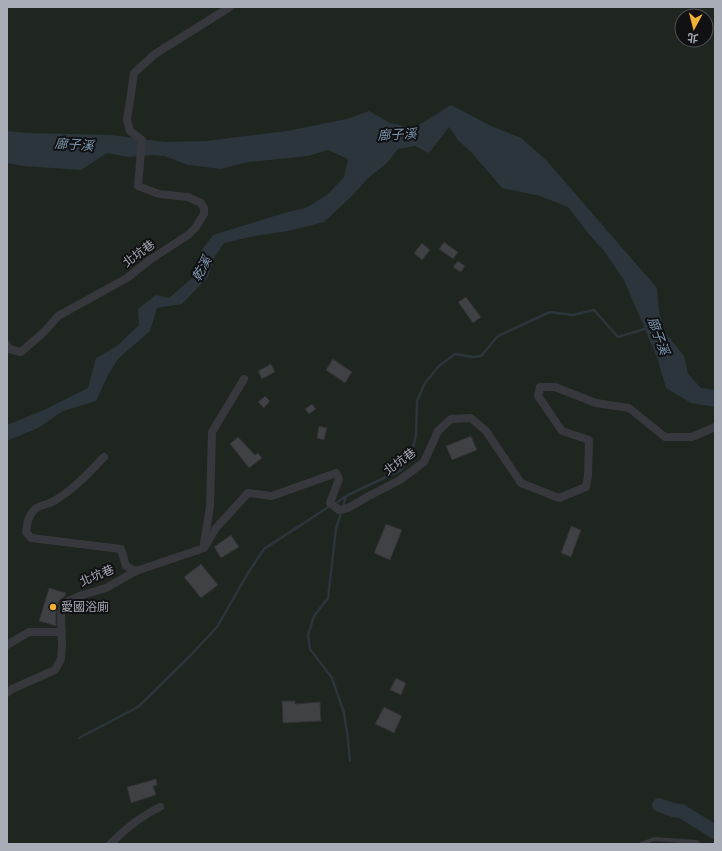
<svg xmlns="http://www.w3.org/2000/svg" width="722" height="851" font-family="'Source Sans 3','Noto Sans TC',sans-serif">
<rect width="100%" height="100%" fill="#161618"/>
<path fill="#1e261f" fill-rule="evenodd" d="M7 7H715V844H7ZM682 16H706V40H682Z"/>
<polygon fill="#2c353c" points="451,105 491,126 521,138 546,160 657,288 659,311 664,331 684,356 688,374 701,388 715,390 715,407 691,403 666,388 657,357 624,280 604,251 588,233 568,207 540,196 502,188 472,153 458,140 449,127 429,153 415,146 398,149 386,164 368,178 353,195 324,222 288,231 254,236 224,243 215,256 208,277 182,304 157,308 150,331 118,359 108,375 96,401 63,411 38,428 7,441 7,425 44,410 88,388 96,358 117,346 139,325 138,309 156,295 169,298 198,273 201,251 213,235 284,213 308,207 329,193 344,177 348,159 328,150 308,156 248,162 221,169 188,165 164,156 152,155 128,157 107,153 81,170 24,166 7,163 7,131 27,133 111,135 165,142 206,141 287,131 347,119 369,111 390,123 414,128"/>
<g fill="none" stroke-linecap="round" stroke-linejoin="round">
<g stroke="#2c353c" stroke-width="2.5">
<polyline points="346,497 336,529 328,598 314,616 308,635 310,649 332,678 344,713 348,739 350,761"/>
<polyline points="335,504 346,496 401,470 411,455 416,435 417,401 425,383 439,366 455,354 473,357 481,356 498,336 550,312 573,315 594,310 618,337 648,328"/>
<polyline points="79,738 138,707 189,657 217,627 248,573 264,549 330,506"/>
</g>
<polyline stroke="#2c353c" stroke-width="14" points="659,805 673,810 681,811 715,832"/>
</g>
<g fill="#404145" stroke="#303034">
<polygon points="444,242 458,252 453,259 439,249"/>
<polygon points="422,243 430,250 422,260 414,253"/>
<polygon points="458,261 465,266 461,272 453,267"/>
<polygon points="466,297 481,317 473,323 458,302"/>
<polygon points="333,359 352,372 345,383 326,370"/>
<polygon points="271,364 275,372 262,379 258,371"/>
<polygon points="265,396 270,401 264,408 258,402"/>
<polygon points="312,404 316,409 309,414 305,409"/>
<polygon points="319,426 327,428 324,440 317,438"/>
<polygon points="471,436 477,450 452,460 446,446"/>
<polygon points="238,437 255,455 258,453 262,458 249,468 230,444"/>
<polygon points="386,524 402,530 390,560 374,553"/>
<polygon points="571,526 581,530 571,557 561,553"/>
<polygon points="231,535 239,547 221,558 214,547"/>
<polygon points="201,564 218,585 201,598 184,577"/>
<polygon points="49,588 66,593 65,596 59,601 56,613 56,626 39,621"/>
<polygon points="396,678 406,683 401,695 390,690"/>
<polygon points="282,701 295,701 295,704 320,702 321,721 283,723"/>
<polygon points="384,707 402,716 394,733 375,724"/>
<polygon points="156,779 157,785 153,786 156,795 131,803 127,787"/>
</g>
<g fill="none" stroke-linecap="round" stroke-linejoin="round">
<polyline stroke="#37383d" stroke-width="4" points="641,844 654,839 697,842 698,844"/>
<g stroke="#37383d" stroke-width="8">
<polyline points="7,345 9,349 21,352 45,331 58,316 127,278 151,259 188,235 196,227 204,214 204,208 201,203 188,197 159,194 138,186 142,140 130,131 127,120 134,73 155,54 230,7"/>
<path d="M104 457C89 473 72 491 52 502 47 505 39 505 35 509 28 516 27 523 26 532L31 538 121 549 126 566 136 571"/>
<polyline points="204,543 210,507 212,432 244,379"/>
<polyline points="7,645 29,632 62,632"/>
<polyline points="7,693 12,689 55,670 61,659 62,647 61,613 64,603 79,596 106,588 136,571 204,548 216,528 248,493 272,496 336,473 339,479 330,503 339,510 348,508 367,497 400,480 424,462 438,431 451,419 471,418 486,431 521,483 559,498 586,487 588,476 589,440 562,431 538,396 540,387 555,387 596,403 629,408 665,437 692,437 715,427"/>
<path d="M110 844C125 829 141 816 160 807"/>
</g>
</g>
<circle fill="#f2b134" stroke="#111113" stroke-width="1.5" cx="53" cy="607" r="4"/>
<g text-anchor="middle" dominant-baseline="central" stroke-width="4" stroke-linejoin="round" paint-order="stroke">
<g font-size="12" fill="#a8adb8" stroke="#111113">
<text transform="translate(139 254) rotate(-36)">北坑巷</text>
<text transform="translate(400 462) rotate(-36)">北坑巷</text>
<text transform="translate(97 576) rotate(-23)">北坑巷</text>
</g>
<g font-size="12" fill="#a8adb8" stroke="#111113" text-anchor="start">
<text x="61" y="607">愛國浴廁</text>
</g>
<g font-size="13" font-style="italic" fill="#7f9bb3" stroke="#111113">
<text transform="translate(397 135) rotate(-3)">廍子溪</text>
<text transform="translate(74 145) rotate(4)">廍子溪</text>
<text transform="translate(202 269) rotate(-62)">乾溪</text>
<text transform="translate(658 336) rotate(70)">廍子溪</text>
</g>
</g>
<rect width="722" height="851" fill="none" stroke="#a8adb8" stroke-width="16"/>
<g transform="translate(694 28) rotate(187)"><circle r="19" fill="#111113" stroke="#4d4f55"/>
<path d="M0-3L7 15L0 10L-7 15Z" fill="#f2b134"/>
<text y="-6" font-size="11" font-weight="bold" text-anchor="middle" fill="#a8adb8">北</text>
</g>
</svg>
